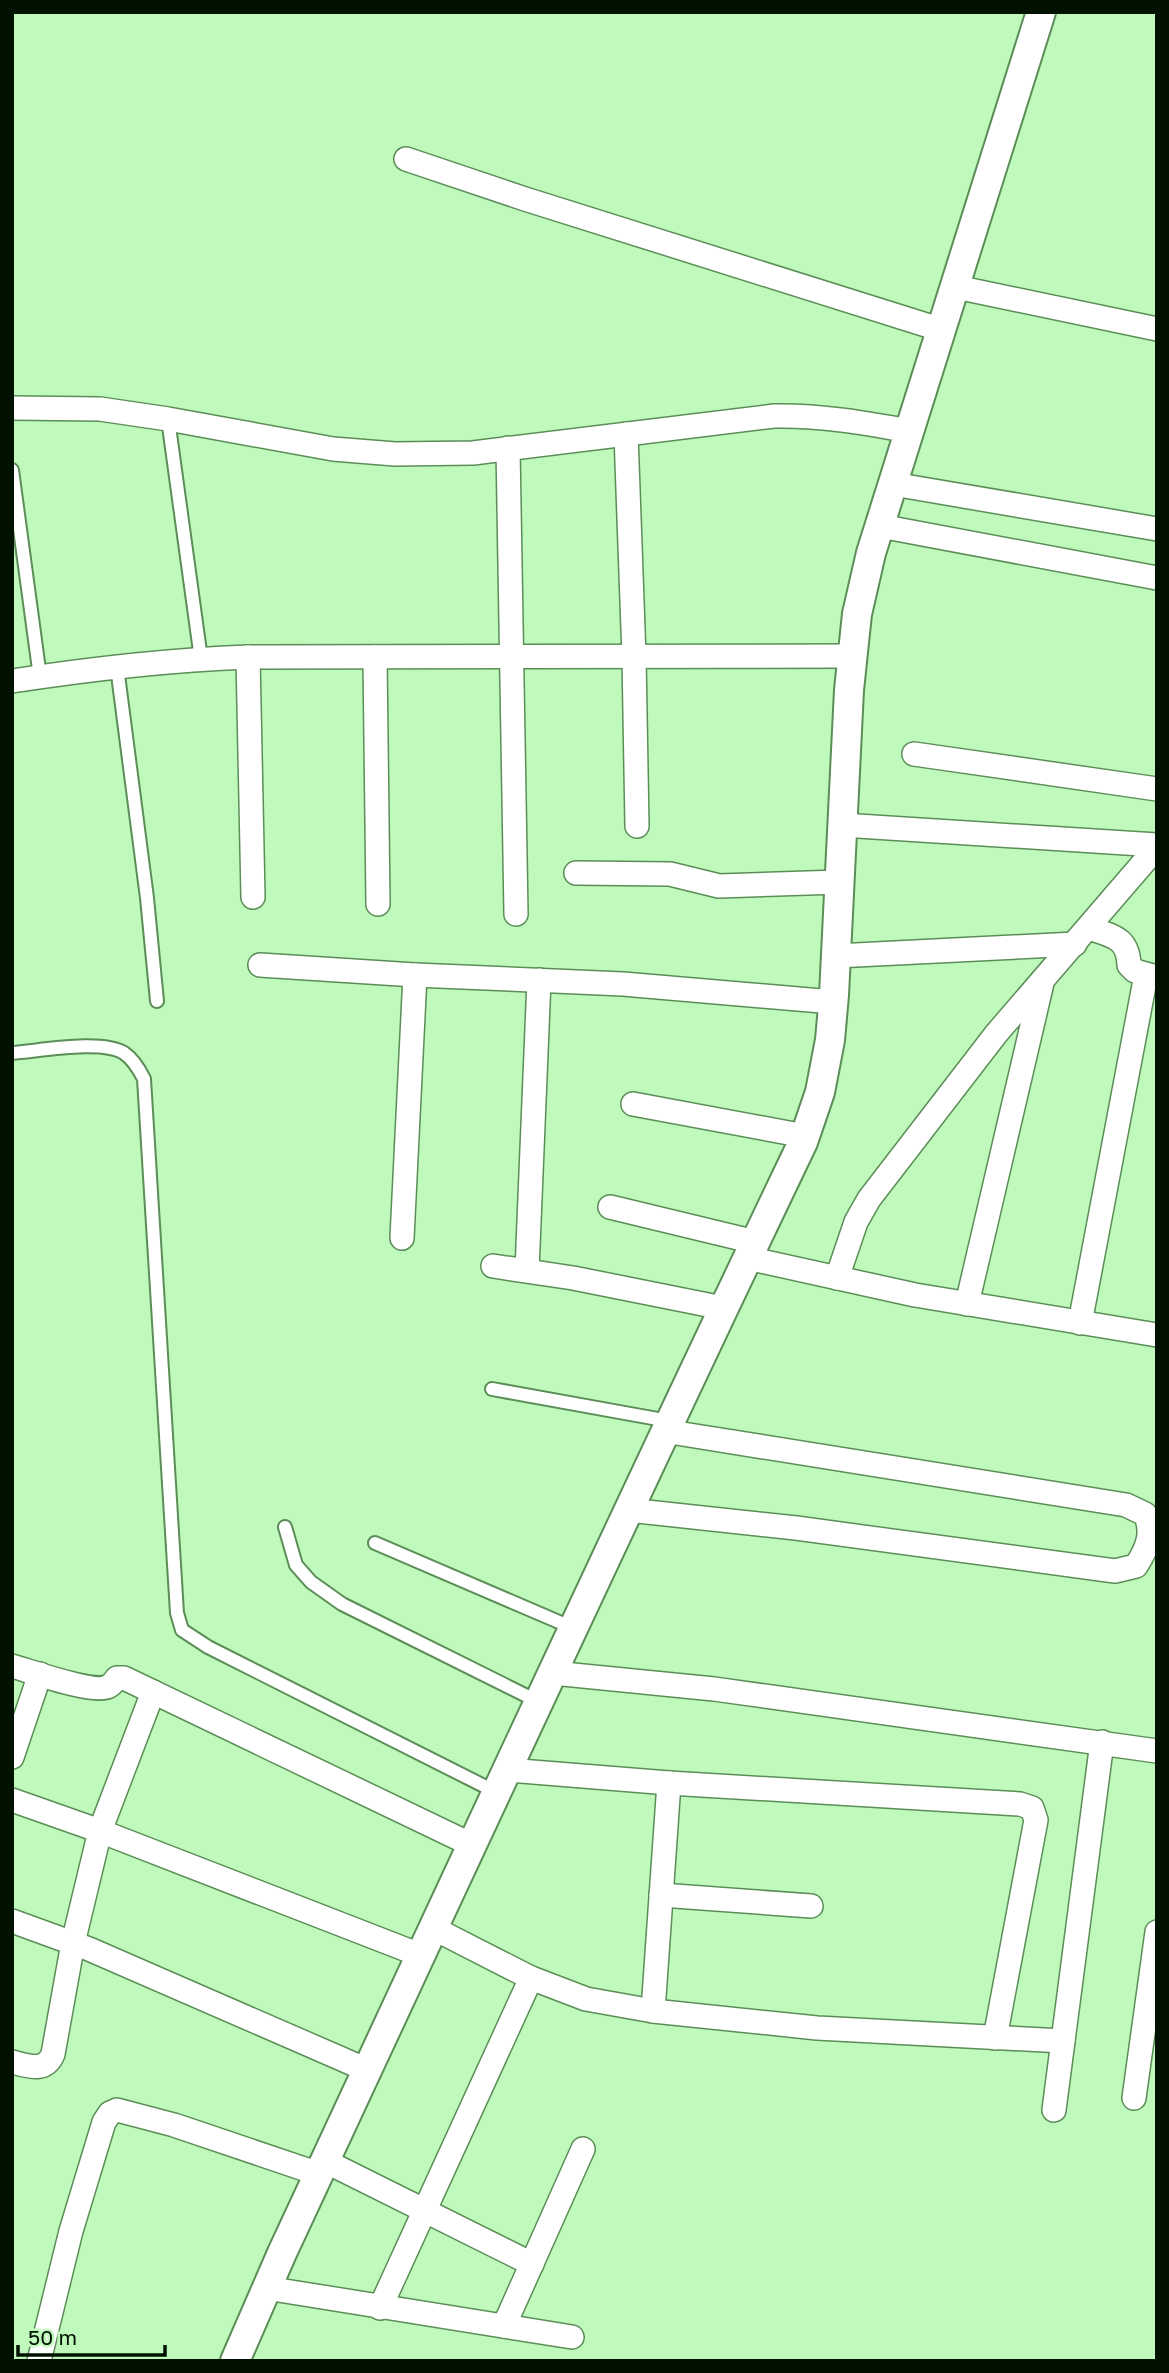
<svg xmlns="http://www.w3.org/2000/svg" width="1169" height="2373" font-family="'Golos Text',sans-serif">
<rect width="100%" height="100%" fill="#c0f9bc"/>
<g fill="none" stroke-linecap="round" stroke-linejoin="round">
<g stroke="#5a8e56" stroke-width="16">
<g id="service">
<polyline points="168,419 201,659"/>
<polyline points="12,470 40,677"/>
<polyline points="117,667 147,898 157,1001"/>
<path d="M12 1053C40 1051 101 1039 124 1053 133 1059 139 1069 144 1079L177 1613 182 1630 208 1647 496 1792"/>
<polyline points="492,1389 669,1421"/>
<polyline points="285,1527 296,1565 311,1582 342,1604 539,1702"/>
<polyline points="375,1543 573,1628"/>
</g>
</g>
<g stroke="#5a8e56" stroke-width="26">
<g id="minor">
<polyline points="406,159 525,199 942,330"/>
<polyline points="956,287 1157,329"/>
<path d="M12 408 100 409 168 419 333 449 395 454 473 453 774 416C820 415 865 423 910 431"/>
<polyline points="626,434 634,657 637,826"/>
<polyline points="508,448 516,914"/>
<polyline points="893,484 1157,529"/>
<polyline points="880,526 1157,578"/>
<polyline points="248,657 253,897"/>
<polyline points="375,657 378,904"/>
<path d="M12 681C90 669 169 660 248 657L853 656"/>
<polyline points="914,754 1157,789"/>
<polyline points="842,825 1157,845"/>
<polyline points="576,873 670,874 719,886 839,882"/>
<path d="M1089 928C1112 936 1128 937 1129 965L1135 971 1157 977"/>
<polyline points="836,956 1075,944"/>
<polyline points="260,965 415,975 623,984 833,1002"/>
<polyline points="633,1104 805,1136"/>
<polyline points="610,1207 755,1242"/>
<polyline points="402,1238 415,975"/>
<polyline points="747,1258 915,1295 1157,1335"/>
<polyline points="493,1266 573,1278 723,1308"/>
<polyline points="527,1270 539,980"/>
<polyline points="837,1278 856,1222 869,1199 996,1034 1157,847"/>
<polyline points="967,1304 1042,983"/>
<polyline points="1080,1323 1146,975"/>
<path d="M628 1510 796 1528 1115 1571 1136 1566C1147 1549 1154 1533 1145 1514L1126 1505 664 1431"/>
<path d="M12 1666C30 1671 96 1695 109 1686 111 1686 116 1679 117 1678H124L472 1845"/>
<polyline points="553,1673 714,1689 1157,1751"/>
<polyline points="12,1757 40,1674"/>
<polyline points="507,1770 669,1783 1020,1804 1032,1808 1036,1820 995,2038"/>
<polyline points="12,1800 100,1831 420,1955"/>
<polyline points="661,1895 811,1906"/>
<polyline points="12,1921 89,1949 367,2070"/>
<polyline points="433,1928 531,1978 586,1999 653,2011 817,2028 1063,2041"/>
<polyline points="653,2011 669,1783"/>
<path d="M12 2062C29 2066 45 2073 53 2054L73 1943 100 1831 153 1692"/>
<polyline points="1134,2098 1157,1932"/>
<polyline points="1054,2110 1102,1742"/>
<polyline points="325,2161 532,2264"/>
<polyline points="266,2288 572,2337"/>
<polyline points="380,2308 531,1978"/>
<polyline points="504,2326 583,2149"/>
<polyline points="39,2361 71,2231 104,2122 110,2113 117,2110 174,2125 319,2174"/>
</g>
</g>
<g stroke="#5a8e56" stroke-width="32">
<path id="tertiary" d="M235 2361 282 2253C455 1882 626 1511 803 1142L820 1092 830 1040 834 995 849 690 857 614 871 553 1041 12"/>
</g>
<use href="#service" stroke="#fff" stroke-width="12"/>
<use href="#minor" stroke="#fff" stroke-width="23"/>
<use href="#tertiary" stroke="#fff" stroke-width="28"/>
</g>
<rect width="1169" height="2373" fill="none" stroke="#011201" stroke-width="28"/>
<path d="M18 2345v10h147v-10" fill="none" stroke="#011201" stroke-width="3.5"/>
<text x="28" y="2345" font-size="21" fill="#011201" stroke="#c0f9bc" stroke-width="5" paint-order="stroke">50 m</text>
</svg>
